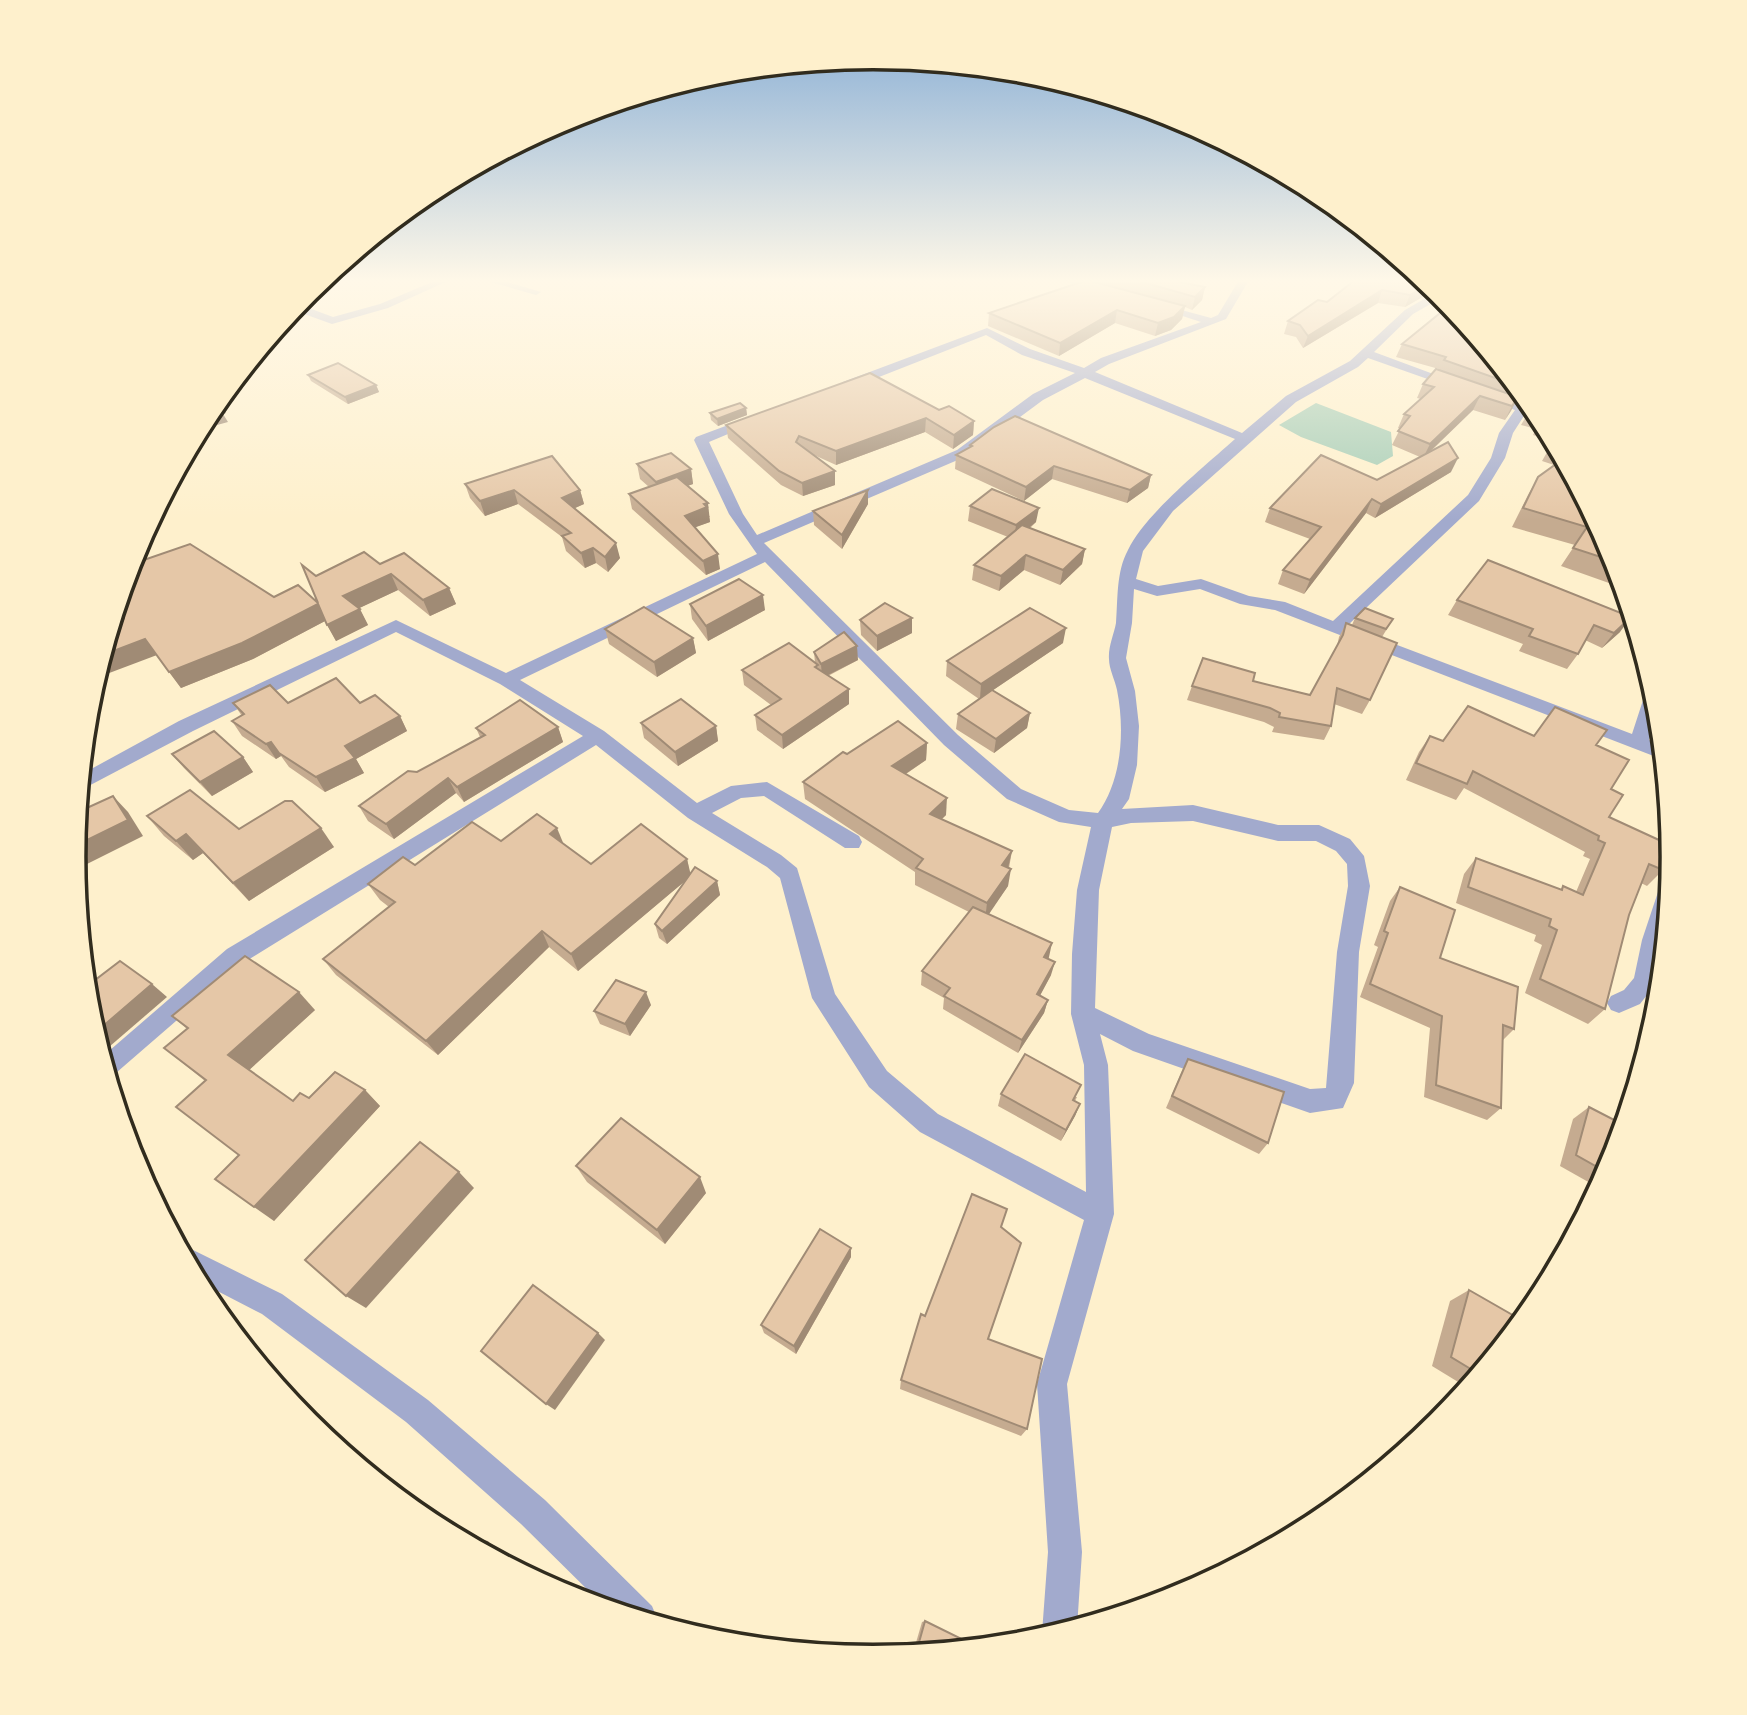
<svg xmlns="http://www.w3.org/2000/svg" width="1747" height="1715" font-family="Signika,sans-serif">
<rect width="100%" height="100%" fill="#fef0cc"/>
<polygon fill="#a6cdb6" points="1316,403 1391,432 1393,456 1377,465 1301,437 1279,425"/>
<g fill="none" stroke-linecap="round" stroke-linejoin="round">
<g fill="#a2aacd" fill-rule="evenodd">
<polygon points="437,280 450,280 388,308 332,324 293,310 298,304 333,317 380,304"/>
<polygon points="484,280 500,280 541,292 536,295"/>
<polygon points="1065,280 1078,280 1110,291 1105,294 1082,289"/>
<path d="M1239 280H1249L1226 319 1109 364 1095 372 1242 433 1286 396 1350 361 1405 310 1438 291 1443 297 1413 314 1374 352 1463 385 1453 388 1368 358 1358 367 1296 402 1173 511 1143 551 1136 579 1158 586 1201 579 1249 596 1285 602 1333 621 1468 495 1491 458 1499 433 1515 410 1482 399V393L1528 405 1529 408 1513 433 1505 458 1479 501 1347 626 1632 734 1646 691 1653 686 1659 709 1649 740 1662 745 1664 760 1275 610 1240 604 1200 589 1157 596 1134 589 1132 623 1126 658 1135 691 1139 726 1137 765 1129 799 1122 809 1193 805 1278 825H1319L1350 839 1364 856 1370 886 1359 952 1354 1083 1343 1108 1310 1113 1133 1051 1100 1034 1108 1065 1114 1214 1067 1384 1082 1552 1077 1628 1043 1638 1042 1633 1048 1552 1037 1384 1084 1220 920 1132 869 1087 812 998 780 878 767 867 688 818 596 745 243 963 109 1079 102 1057 227 949 583 736 500 684 396 632 193 731 81 790 82 774 179 721 396 620 506 673 757 554 729 514 694 440 696 437 747 418 759 421 709 442 743 514 757 535 957 450 1033 394 1075 373 1022 355 986 335 851 388H843V382L987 328 1030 349 1084 368 1101 358 1201 322 1152 306V302L1211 318 1218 315ZM1085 378 1235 439C1204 467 1145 514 1128 550 1116 572 1118 599 1116 623 1114 634 1108 647 1109 659 1109 669 1115 680 1117 690 1125 730 1122 780 1098 813L1069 810 1021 789 958 735 764 543 967 456 1043 400ZM765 562 944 745 1007 799 1059 822 1091 827 1077 890 1072 954 1071 1014 1084 1065 1086 1192 938 1114 887 1071 835 994 797 868 781 855 712 813 741 798 764 796 845 848H859L862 842 859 836 767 782 731 786 697 803 604 731 520 680ZM1193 821 1278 841H1316L1336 851 1347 864 1348 886 1337 952 1326 1088 1310 1089 1149 1034 1095 1008 1099 890 1112 827 1131 823Z"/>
<polygon points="1671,881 1657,982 1640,1004 1619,1013 1611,1010 1607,1003 1611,996 1624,990 1634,978 1642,940 1659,889 1662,883"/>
<polygon points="187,1247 282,1294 428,1400 545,1500 652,1606 657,1618 655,1623 606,1608 521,1524 406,1422 262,1314 198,1281 181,1250"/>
</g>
</g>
<g fill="#c5ab90">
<polygon points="1102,280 1189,280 1184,283 1205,287 1202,300 1192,310 1185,307 1182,319 1171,330 1155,336 1115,323 1059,356 988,326 989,313 1129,291 1102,283"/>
<polygon points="1355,280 1426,295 1405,307 1378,303 1303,348 1296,337 1284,334 1288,321 1327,302"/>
<polygon points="1450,305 1539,414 1554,442 1533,435 1536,429 1521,425 1531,408 1530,406 1516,401 1505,420 1473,410 1430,452 1451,472 1375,518 1366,513 1304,594 1278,584 1283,570 1310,539 1265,522 1270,508 1377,480 1420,457 1392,445 1400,429 1398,428 1404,414 1421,399 1417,398 1423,384 1439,369 1396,357 1402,344"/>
<polygon points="308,375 376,385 379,392 348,404 311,381"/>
<polygon points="746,408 747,415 718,426 711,420 710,413"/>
<polygon points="939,410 974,421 973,435 953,449 925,432 836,465 814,455 835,471 835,485 803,496 781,485 728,438 726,425"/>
<polygon points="1554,442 1613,552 1623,588 1561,566 1575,545 1512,527 1528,495 1538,477 1554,465 1542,461 1550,447"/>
<polygon points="970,445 1151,475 1148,488 1127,503 1052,479 1024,501 955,469 956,455 969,448"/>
<polygon points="637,464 691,469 693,484 687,486 710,517 709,517 710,522 695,527 720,569 706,575 632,509 629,494 649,487 640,479"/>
<polygon points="465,484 580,490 584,504 575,508 620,558 608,572 596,563 585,568 566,551 562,537 518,504 485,516 470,498"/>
<polygon points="868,490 868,504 842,549 814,525 813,511"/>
<polygon points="970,506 1036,522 1030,528 1085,549 1082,564 1060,585 1024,570 999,591 972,580 974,565 1008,537 968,521"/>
<polygon points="132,559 138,562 274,597 318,603 316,576 380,564 449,588 456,604 430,616 398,590 359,608 368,625 336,641 325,621 253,659 181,688 157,655 122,622 124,618 117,609"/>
<polygon points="1488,560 1620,632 1602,648 1585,640 1578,654 1567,669 1519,651 1523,644 1448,615 1457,600"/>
<polygon points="690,604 765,610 708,641 692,619"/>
<polygon points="912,618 912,633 877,651 861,635 860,620"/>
<polygon points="1355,618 1393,619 1382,637 1352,625"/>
<polygon points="1346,623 1370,700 1362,714 1334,704 1331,726 1324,740 1272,732 1274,727 1264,722 1187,700 1192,686 1253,681 1310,695 1337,646 1339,637"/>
<polygon points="605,629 693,638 696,653 657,677 609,644"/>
<polygon points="1063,643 993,690 1030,713 1027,728 994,753 956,729 958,714 979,699 946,676 947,661"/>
<polygon points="814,652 858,660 828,676 849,689 849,704 783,749 757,730 755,715 771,705 744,685 742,670 815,663"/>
<polygon points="233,703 360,703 400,716 407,731 356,759 364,773 325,792 289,767 281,756 276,759 242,736 232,721 242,716"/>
<polygon points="1659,713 1662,743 1652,738"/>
<polygon points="641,723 716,726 718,741 678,766 644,738"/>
<polygon points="558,727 563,742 464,802 456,793 394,839 368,821 359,806 417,772 480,737 476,728"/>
<polygon points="1430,736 1443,741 1533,736 1596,745 1611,789 1609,817 1663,870 1647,886 1641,883 1629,915 1605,1009 1588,1024 1525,993 1542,945 1534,941 1536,935 1456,903 1464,874 1476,858 1560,890 1563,886 1576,892 1590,859 1583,856 1585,852 1464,788 1456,800 1406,780 1419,752"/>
<polygon points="927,743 926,760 906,774 946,815 942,819 1012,851 1009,868 1008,886 988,914 1049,957 1048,959 1051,975 1040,995 1048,1000 1044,1013 1018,1053 943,1009 944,998 921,985 922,971 969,912 915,885 915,872 805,799 803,782 847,754"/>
<polygon points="172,754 243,757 253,772 212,796 184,768"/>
<polygon points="147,816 239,829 334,847 249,901 203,853 193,860 164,836"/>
<polygon points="501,841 563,843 591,864 687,859 690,874 717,881 720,895 667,944 659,938 655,924 685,881 578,971 549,947 438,1055 336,975 323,959 389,907 380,900 368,884 415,865"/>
<polygon points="1400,887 1440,958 1514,1029 1503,1040 1501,1108 1487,1120 1424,1097 1430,1028 1360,997 1378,947 1374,945 1390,901"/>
<polygon points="651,1005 630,1036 600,1024 594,1011"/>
<polygon points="315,1010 249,1070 293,1101 365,1090 380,1106 274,1221 239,1155 205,1081 164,1048 187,1029 172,1016"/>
<polygon points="1188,1059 1268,1143 1259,1154 1166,1108 1182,1071"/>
<polygon points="1001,1094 1077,1097 1075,1101 1080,1104 1075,1116 1061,1141 998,1106"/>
<polygon points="1589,1107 1612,1164 1599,1188 1560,1166 1573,1119"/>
<polygon points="576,1166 706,1193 665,1244 587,1182"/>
<polygon points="1001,1227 988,1339 1027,1429 1021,1436 900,1389 901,1380 925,1316"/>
<polygon points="851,1248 851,1257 796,1354 764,1333 761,1325"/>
<polygon points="1469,1290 1523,1321 1468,1388 1432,1366 1450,1301"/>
<polygon points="925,1621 978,1647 913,1653 922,1622"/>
</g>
<g fill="#a08b75">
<polygon points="1170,280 1189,280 1171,290"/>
<polygon points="1429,284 1434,288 1426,295 1405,307 1410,295"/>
<polygon points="1205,287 1202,300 1192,310 1195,297"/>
<polygon points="1382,290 1378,303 1303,348 1308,336"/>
<polygon points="1185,306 1182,319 1171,330 1155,336 1158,323"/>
<polygon points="1117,310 1115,323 1059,356 1060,343"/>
<polygon points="376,385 379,392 348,404 345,397"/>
<polygon points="1480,396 1473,410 1423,458 1430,444"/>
<polygon points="1518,397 1511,411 1505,420 1512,406"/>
<polygon points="219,400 226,413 223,414 228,422 199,430 209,413"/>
<polygon points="746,408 747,415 718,426 717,419"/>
<polygon points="926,418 925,432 836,465 836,451"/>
<polygon points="974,421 973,435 953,449 954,435"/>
<polygon points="1458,458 1451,472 1375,518 1381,504"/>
<polygon points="1054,466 1052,479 1024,501 1026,487"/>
<polygon points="691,469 693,484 659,496 656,482"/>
<polygon points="835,471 835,485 803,496 802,483"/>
<polygon points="1151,475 1148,488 1127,503 1130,490"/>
<polygon points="514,490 518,504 485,516 480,501"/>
<polygon points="580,490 584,504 566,512 562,498"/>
<polygon points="868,490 868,504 842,549 842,535"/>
<polygon points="1372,499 1366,513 1304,594 1310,580"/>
<polygon points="708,503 710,522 688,530 685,516"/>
<polygon points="1039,508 1036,522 1014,540 1016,525"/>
<polygon points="616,543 620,558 608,572 605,557"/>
<polygon points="593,548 596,563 585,568 581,553"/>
<polygon points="1085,549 1082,564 1060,585 1063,570"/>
<polygon points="718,554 720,569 706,575 703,561"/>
<polygon points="1026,555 1024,570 999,591 1001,576"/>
<polygon points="391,574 398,590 351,612 343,596"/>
<polygon points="449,588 456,604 430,616 423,600"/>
<polygon points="763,595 765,610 708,641 706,626"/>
<polygon points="318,604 327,620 253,659 181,688 169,672"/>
<polygon points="360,609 368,625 336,641 327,625"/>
<polygon points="1631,617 1620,632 1602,648 1614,633"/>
<polygon points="912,618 912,633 877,651 877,636"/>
<polygon points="1066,628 1063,643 980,699 981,684"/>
<polygon points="693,638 696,653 657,677 654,662"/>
<polygon points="145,639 157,655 96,678 103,655"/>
<polygon points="857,646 858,660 822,678 821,664"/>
<polygon points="849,689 849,704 783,749 782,735"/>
<polygon points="1030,713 1027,728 994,753 996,739"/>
<polygon points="400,716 407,731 356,759 364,773 325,792 316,777 345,746"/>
<polygon points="716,726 718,741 678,766 675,752"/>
<polygon points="558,727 563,742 464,802 457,787"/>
<polygon points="271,742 281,756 276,759 266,744"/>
<polygon points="927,743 926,760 892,783 892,766"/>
<polygon points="243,757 253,772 212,796 200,782"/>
<polygon points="448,778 456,793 394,839 386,824"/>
<polygon points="113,796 128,812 143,836 75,870 74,857 75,846"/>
<polygon points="947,798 946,815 929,831 930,814"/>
<polygon points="321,828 334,847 249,901 233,883"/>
<polygon points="557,828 564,845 550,834"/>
<polygon points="186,834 203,853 193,860 176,841"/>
<polygon points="1012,851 1008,868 1002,865"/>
<polygon points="687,859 691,876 578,971 571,954"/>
<polygon points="1011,869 1008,886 985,920 987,903"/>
<polygon points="717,881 720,895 667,944 662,931"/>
<polygon points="542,931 549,947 438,1055 426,1041"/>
<polygon points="1052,943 1049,957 1041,971 1044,957"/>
<polygon points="1055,962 1051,975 1034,1007 1037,994"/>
<polygon points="152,984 167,997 102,1053 101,1052 95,1033"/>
<polygon points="299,992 315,1010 247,1072 228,1055"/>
<polygon points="646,992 651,1005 630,1036 625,1024"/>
<polygon points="1048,1000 1044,1013 1018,1053 1022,1040"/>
<polygon points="365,1090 380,1106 274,1221 254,1207"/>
<polygon points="1080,1104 1075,1116 1061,1141 1066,1130"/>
<polygon points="459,1172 474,1188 366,1308 346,1296"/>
<polygon points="700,1177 706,1193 665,1244 657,1230"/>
<polygon points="851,1248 851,1257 796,1354 794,1346"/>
<polygon points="598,1333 605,1340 555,1410 546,1404"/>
<polygon points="318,1431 335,1437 375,1478"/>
<polygon points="477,1539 488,1541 506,1563 489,1555"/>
</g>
<g fill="#e5c7a7" stroke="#a08b75" stroke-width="2">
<polygon points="1087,280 1185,306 1174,317 1158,323 1117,310 1060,343 989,313"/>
<polygon points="1135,280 1170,280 1205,287 1195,297"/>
<polygon points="1355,280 1424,280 1429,284 1410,295 1382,290 1308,336 1300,325 1288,321 1318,300 1327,302"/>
<polygon points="1450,305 1497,362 1496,363 1498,364 1515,385 1444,360 1446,357 1402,344"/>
<polygon points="338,363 376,385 345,397 308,375"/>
<polygon points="1436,369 1518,397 1512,406 1480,396 1430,444 1398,431 1410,416 1404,414 1434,387 1423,384"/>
<polygon points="870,373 939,410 949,406 974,421 954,435 926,418 836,451 799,436 796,442 835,471 802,483 779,471 726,425"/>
<polygon points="740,403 746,408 717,419 710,413"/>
<polygon points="216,404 220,408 210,411"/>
<polygon points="1532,406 1539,414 1540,415 1528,412"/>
<polygon points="1015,416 1151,475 1130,490 1054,466 1026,487 956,455 972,446 970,445 994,427"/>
<polygon points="1448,442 1458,458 1381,504 1372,499 1310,580 1283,570 1321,527 1270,508 1321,455 1377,480"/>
<polygon points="1554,442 1558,450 1550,447"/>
<polygon points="671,453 691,469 656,482 637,464"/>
<polygon points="552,456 580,490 562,498 616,543 605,557 593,548 581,553 562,536 571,533 514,490 480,501 465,484"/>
<polygon points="1563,459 1613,552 1616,562 1573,548 1587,527 1523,508 1538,477"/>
<polygon points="677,477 708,503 704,504 707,507 685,516 718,554 703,561 629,494"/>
<polygon points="992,489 1039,508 1016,525 970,506"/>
<polygon points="868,490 842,535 813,511"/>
<polygon points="1022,525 1085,549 1063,570 1026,555 1001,576 974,565"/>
<polygon points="190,544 274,597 298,585 318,603 302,565 316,576 364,552 380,564 404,553 449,588 423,600 391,574 343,596 360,609 327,625 318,604 242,643 169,672 145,639 103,655 112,626 122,622 124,618 118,607 132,559 135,558 138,562"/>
<polygon points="1488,560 1631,617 1614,633 1594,625 1578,654 1529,636 1533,629 1457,600"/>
<polygon points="739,579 763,595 706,626 690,604"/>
<polygon points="885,603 912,618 877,636 860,620"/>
<polygon points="644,607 693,638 654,662 605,629"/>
<polygon points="1030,608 1066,628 981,684 947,661"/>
<polygon points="1365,608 1393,619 1386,629 1355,618"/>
<polygon points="1346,623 1397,643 1370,700 1337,688 1331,726 1279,717 1280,713 1270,708 1192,686 1203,658 1255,673 1253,681 1310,695 1343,635"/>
<polygon points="844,632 857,646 821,664 814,652"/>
<polygon points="789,643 818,665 815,667 849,689 782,735 755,715 781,699 742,670"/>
<polygon points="336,678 360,703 375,695 400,716 345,746 355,758 316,777 279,753 271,742 266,744 232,721 244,714 233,703 270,685 288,703"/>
<polygon points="992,690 1030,713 996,739 958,714"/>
<polygon points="681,699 716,726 675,752 641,723"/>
<polygon points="520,700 558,727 457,787 448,778 386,824 359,806 408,771 417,772 485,735 476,728"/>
<polygon points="1468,706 1534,736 1555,707 1607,730 1596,745 1629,760 1611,789 1623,795 1609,817 1672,846 1672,848 1663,870 1649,864 1629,915 1605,1009 1540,979 1557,930 1549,926 1551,919 1468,887 1476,858 1562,890 1563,886 1583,895 1605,843 1598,840 1599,836 1473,771 1467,784 1416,763 1430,736 1443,741"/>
<polygon points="898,721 927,743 892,766 947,798 930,814 1012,851 1002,865 1011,869 987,903 916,868 923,859 803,782 843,752 847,754"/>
<polygon points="214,731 243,757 200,782 172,754"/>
<polygon points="190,790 239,829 285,801 292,801 321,828 233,883 186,834 176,841 147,816"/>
<polygon points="113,796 128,820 75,846 78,812"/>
<polygon points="537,814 557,828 550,834 591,864 641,824 687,859 571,954 542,931 426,1041 323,959 395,902 368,884 403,857 415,865 472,822 501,841"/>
<polygon points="695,867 717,881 662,931 655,924"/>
<polygon points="1400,887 1455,910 1440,958 1518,987 1514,1029 1503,1025 1501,1108 1436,1085 1442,1016 1370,984 1388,933 1384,931"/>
<polygon points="973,907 1052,943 1044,957 1055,962 1037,994 1048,1000 1022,1040 944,996 950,988 922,971"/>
<polygon points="245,956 299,992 228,1055 293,1101 300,1093 309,1098 335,1072 365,1090 254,1207 215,1179 239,1155 176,1107 206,1080 164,1048 188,1028 172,1016"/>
<polygon points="120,961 152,984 95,1033 89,1013 86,987"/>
<polygon points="616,980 646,992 625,1024 594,1011"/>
<polygon points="1025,1054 1081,1085 1073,1100 1080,1104 1066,1130 1001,1094"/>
<polygon points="1188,1059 1284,1092 1268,1143 1172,1096"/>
<polygon points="1589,1107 1624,1125 1612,1164 1608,1173 1576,1155"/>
<polygon points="621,1118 700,1177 657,1230 576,1166"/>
<polygon points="420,1142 459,1172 346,1296 305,1260"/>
<polygon points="972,1194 1007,1209 1001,1227 1021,1243 988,1339 1042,1359 1027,1429 901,1380 921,1314 925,1316"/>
<polygon points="820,1229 851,1248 794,1346 761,1325"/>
<polygon points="533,1285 598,1333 546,1404 481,1351"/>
<polygon points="1469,1290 1523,1321 1479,1374 1451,1357"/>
<polygon points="477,1539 489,1555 471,1545"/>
<polygon points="925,1621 978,1647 916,1653"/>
</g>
<linearGradient id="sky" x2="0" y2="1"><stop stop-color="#7ea8d4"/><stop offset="0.54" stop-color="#fff8e8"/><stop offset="1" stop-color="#fff8e8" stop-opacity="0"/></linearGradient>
<rect width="1747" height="520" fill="url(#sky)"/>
<path d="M0 0H1747V1715H0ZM86 857a787 787 0 1 1 1574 0a787 787 0 1 1-1574 0Z" fill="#fef0cc" fill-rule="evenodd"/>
<path fill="none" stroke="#312c1e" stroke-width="3.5" d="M86 857a787 787 0 1 1 1574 0a787 787 0 1 1-1574 0Z"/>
</svg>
